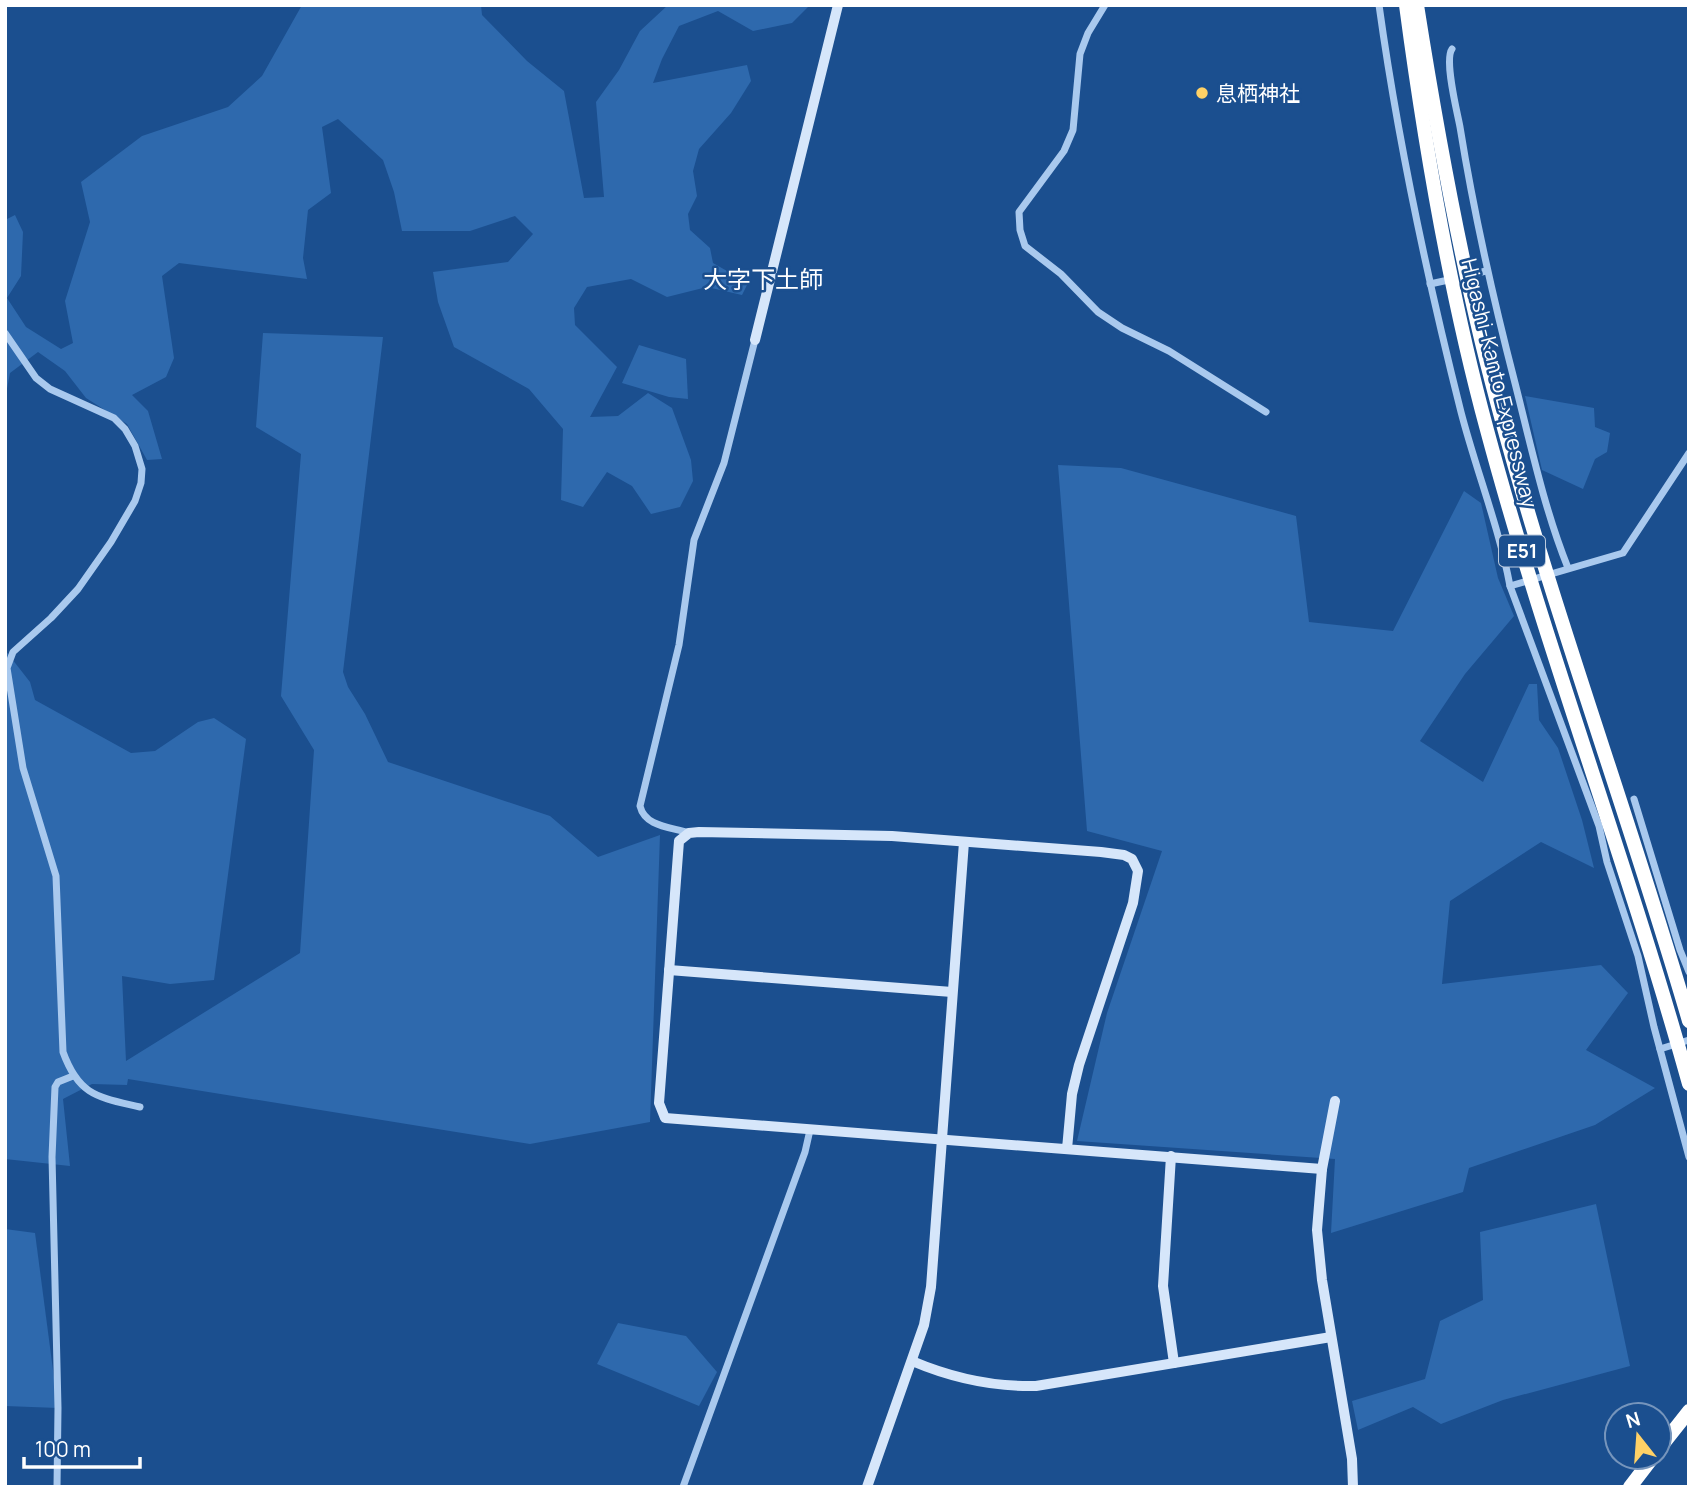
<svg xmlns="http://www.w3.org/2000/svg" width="1694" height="1492" font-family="Manrope,'Noto Sans JP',sans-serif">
<rect width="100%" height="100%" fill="#1b4f8f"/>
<g fill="#2e69ad">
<polygon points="302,5 481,5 482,15 527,61 564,91 584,198 604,197 596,102 619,70 640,31 668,5 810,5 792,23 753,31 718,11 679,26 662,59 653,83 747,65 751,81 731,113 699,149 693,171 697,196 688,214 690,230 710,248 713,263 748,283 742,295 707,287 667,297 631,279 587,287 574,308 575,325 617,367 590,417 618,416 648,393 672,408 691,460 693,481 680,507 651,514 632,486 607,472 583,507 561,500 563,429 529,389 454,347 438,302 433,272 508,262 533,234 515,216 470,231 402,231 394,192 383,160 338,119 322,127 331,193 308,210 303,258 307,279 179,263 162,276 174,358 166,377 132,395 148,411 162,459 147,460 127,424 86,398 65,371 38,352 10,373 5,399 5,220 15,215 23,232 21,276 7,298 26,327 61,349 73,343 65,301 90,222 81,182 142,136 228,107 262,76"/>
<polygon points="263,333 383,337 343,672 348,687 365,714 388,762 550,816 598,857 660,835 650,1122 530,1144 128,1079 127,1085 92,1084 63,1099 70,1166 5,1159 5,650 30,682 35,700 131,753 155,751 198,722 214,718 246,739 214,980 170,984 122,976 126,1061 300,953 314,750 281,696 301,454 256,427"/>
<polygon points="639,345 686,359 688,399 669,397 622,383"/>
<polygon points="1525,396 1594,408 1595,427 1610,433 1607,452 1595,459 1583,489 1542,470"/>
<polygon points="1058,465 1121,468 1296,516 1309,622 1393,631 1464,491 1481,503 1498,578 1514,616 1465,674 1420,741 1483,782 1529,684 1537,684 1539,720 1558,748 1582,820 1594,868 1541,842 1450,901 1442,984 1601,965 1628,993 1586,1050 1655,1088 1595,1125 1469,1168 1463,1192 1331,1233 1335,1159 1077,1141 1107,1013 1162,851 1087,831"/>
<polygon points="1596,1204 1630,1366 1503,1400 1441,1424 1413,1407 1358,1430 1352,1401 1425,1379 1440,1321 1483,1300 1480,1232"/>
<polygon points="5,1229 35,1233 58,1408 5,1406"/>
<polygon points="618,1323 686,1336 717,1372 699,1406 597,1364"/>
</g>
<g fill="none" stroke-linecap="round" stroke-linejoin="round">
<g stroke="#a9c9ee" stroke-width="7">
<polyline points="1105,5 1088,33 1080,54 1073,130 1064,151 1019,212 1020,230 1025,246 1061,274 1098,312 1122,328 1169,351 1266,412"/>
<path d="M1379 5C1398 142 1427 277 1461 412 1476 470 1499 527 1510 586L1599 826 1607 862 1638 956 1654 1027 1689 1157"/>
<path d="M1452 49C1444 60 1457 111 1460 127 1474 214 1493 298 1515 383 1531 446 1544 508 1568 568"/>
<polyline points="1465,276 1486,271"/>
<polyline points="1430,284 1453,279"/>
<path d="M5 333 36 378 50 389 114 418 125 429 135 446 142 469 141 483 135 501 111 542 78 589 51 618 13 652 7 668 23 768 56 876 63 1052C79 1096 98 1097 140 1107"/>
<polyline points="1510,586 1623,553 1689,453"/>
<polyline points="1634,799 1680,950 1689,972"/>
<path d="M689 833C671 827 645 827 640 806L679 645 694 540 724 463 755 340"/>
<polyline points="1660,1049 1689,1040"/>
<polyline points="57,1487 58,1408 52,1157 55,1087 58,1082 73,1076"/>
<polyline points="683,1487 805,1152 810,1130"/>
</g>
<g stroke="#d6e6fa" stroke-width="10">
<polyline points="755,340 838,5"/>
<polyline points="669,970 952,992"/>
<polyline points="1335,1101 1322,1169 1317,1230 1322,1280 1352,1459 1353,1487"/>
<polyline points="1067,1149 1072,1094 1079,1065 1133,903 1138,871 1132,859 1124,855 1101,852 892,836 699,832 689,833 679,841 659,1103 665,1118 1322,1169"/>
<polyline points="1171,1156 1163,1286 1174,1363"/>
<path d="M912 1361C952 1378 992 1387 1036 1386L1331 1337"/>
<polyline points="867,1487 924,1325 931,1287 964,842"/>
</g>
<g stroke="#fff" stroke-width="14">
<path d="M1406 5C1425 148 1449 290 1487 430 1546 650 1628 864 1689 1084"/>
<path d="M1417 5C1435 119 1455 231 1482 343 1538 573 1623 794 1689 1021"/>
<polyline points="1659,1449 1689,1411"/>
<polyline points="1630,1487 1653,1457"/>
</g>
</g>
<circle fill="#ffd166" stroke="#1b4f8f" stroke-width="2.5" cx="1202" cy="93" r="7"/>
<g text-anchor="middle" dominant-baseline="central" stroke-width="5" stroke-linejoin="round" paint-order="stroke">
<rect fill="#1b4f8f" stroke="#bbcadd" stroke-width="2" x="1499" y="535.5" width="46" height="31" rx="5"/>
<g font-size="19" font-weight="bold" fill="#fff">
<text x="1522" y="551">E51</text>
</g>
<g font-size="21" fill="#fff" stroke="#1b4f8f" text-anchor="start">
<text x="1216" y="93">息栖神社</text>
</g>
<g font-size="21" fill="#fff" stroke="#1b4f8f">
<text transform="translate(1500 383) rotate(76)">Higashi-Kanto Expressway</text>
</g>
<g font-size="24" fill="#fff" stroke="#1b4f8f">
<text x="763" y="278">大字下土師</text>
</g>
</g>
<rect width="1694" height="1492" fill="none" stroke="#ffffff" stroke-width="14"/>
<g transform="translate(1638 1436) rotate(343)"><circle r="33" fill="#1b4f8f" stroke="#7695bc" stroke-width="2"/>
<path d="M0-5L12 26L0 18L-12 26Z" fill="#ffd166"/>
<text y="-10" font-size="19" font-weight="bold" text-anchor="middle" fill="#ffffff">N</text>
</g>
<path d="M24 1457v10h116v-10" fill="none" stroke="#ffffff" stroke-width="3.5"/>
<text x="35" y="1457" font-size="21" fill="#ffffff" stroke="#1b4f8f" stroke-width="5" paint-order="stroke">100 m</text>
</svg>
